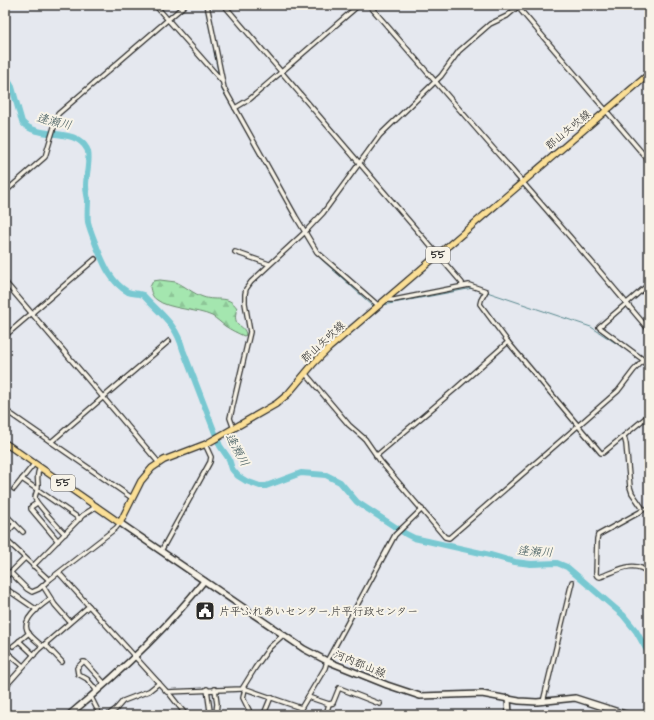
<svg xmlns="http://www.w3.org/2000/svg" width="654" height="720" font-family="'Architects Daughter','Klee One',sans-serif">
<defs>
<pattern id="forest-firs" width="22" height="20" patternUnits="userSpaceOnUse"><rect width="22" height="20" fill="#a4e6af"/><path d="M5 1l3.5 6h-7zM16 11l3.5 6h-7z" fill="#8dc597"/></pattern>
</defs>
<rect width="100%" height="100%" fill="#e5e8ef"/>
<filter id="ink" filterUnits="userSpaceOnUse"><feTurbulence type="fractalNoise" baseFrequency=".025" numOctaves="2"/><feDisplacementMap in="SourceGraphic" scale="8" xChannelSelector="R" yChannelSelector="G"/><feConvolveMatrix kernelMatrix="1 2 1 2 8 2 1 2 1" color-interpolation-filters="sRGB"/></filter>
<g filter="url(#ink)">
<path fill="url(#forest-firs)" stroke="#68886d" d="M160 280C165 281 171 281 176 282 185 286 194 294 203 297 217 302 228 294 237 308 231 329 245 323 246 335L244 336C237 333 231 330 225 326 221 323 217 319 212 316 197 309 168 309 157 300 152 297 151 292 150 287L153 281Z"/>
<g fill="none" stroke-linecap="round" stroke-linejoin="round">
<g stroke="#59898f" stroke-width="1">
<polyline points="205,5 219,76"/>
<polyline points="221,84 222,90 232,106"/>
<polyline points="235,112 271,177"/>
<polyline points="273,179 303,232"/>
<polyline points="304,235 314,251 320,258 373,306 374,306"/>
<polyline points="487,292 591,327 639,358"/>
<polyline points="383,305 473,288"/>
</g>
<path stroke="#78c8d1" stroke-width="6" d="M5 75 12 87 22 122C38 141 75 126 87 149 91 156 86 176 86 185 86 190 87 195 88 200 88 207 87 215 88 222 90 230 93 237 96 245 103 262 110 282 128 292 132 294 138 293 143 295 160 314 176 323 183 350L220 446 229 459 232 469 238 476 246 481 260 486H266L301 473 326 475 340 482 357 502 363 506 406 534 414 538 490 555 515 562 531 564 557 563 567 567 623 615 636 631 649 654"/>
<g stroke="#2b2b2b" stroke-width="6">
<g id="street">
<polyline points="155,5 222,81"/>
<polyline points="207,5 224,88 296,217 317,252 379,306"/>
<polyline points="224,5 462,283 462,286"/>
<polyline points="369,5 596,267 649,330"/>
<polyline points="517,6 649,161"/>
<polyline points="235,108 250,99 359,5"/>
<polyline points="5,192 45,157 58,114 185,5"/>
<polyline points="235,252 269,264"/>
<polyline points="5,282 159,463"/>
<polyline points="649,284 599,327 649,364"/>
<polyline points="386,300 394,300 469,285 486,291 481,300 480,304 508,342 601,453 603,453 649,415"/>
<polyline points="5,336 95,259"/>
<polyline points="305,373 349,425 365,439 381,462 445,537 449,538 618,391 634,370 644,360"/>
<polyline points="5,410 132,498"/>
<polyline points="234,429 230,418 250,332 245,303 245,294 246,289 251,282 305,232 323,213 380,135 441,76 459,51 490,24 507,16 520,5"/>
<polyline points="624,436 626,444 630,487 632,493 643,509 649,510"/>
<polyline points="51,442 169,341"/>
<polyline points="376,456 454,390 508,342"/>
<path d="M40 468C36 474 38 479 38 486 38 490 35 494 35 498 35 502 60 529 65 534"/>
<polyline points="22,479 80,519"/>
<polyline points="14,489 34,464"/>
<polyline points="37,503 31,507 31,509 58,541"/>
<path d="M643 509 640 512 598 535 597 539 596 574 597 576 600 577C617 571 633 559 649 573"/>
<polyline points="5,514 23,532"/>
<polyline points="5,535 15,524"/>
<polyline points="5,539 49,580 116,528 120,523"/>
<polyline points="161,551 210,462 211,457 205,444"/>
<polyline points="33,566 83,515 97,506"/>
<polyline points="10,572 27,589 32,592 39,589 49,580"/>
<polyline points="59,573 167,692 242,689 255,668 269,648 283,635"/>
<polyline points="5,578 25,558"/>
<polyline points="43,586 55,605 70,622"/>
<polyline points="5,588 37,610"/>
<polyline points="19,641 34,655"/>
<polyline points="45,644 62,662"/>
<polyline points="13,646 29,633"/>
<path d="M42 646C38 642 29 636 27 630 22 618 42 605 50 599"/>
<polyline points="8,653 23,666"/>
<polyline points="5,687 38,650 89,606"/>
<polyline points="243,688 301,708"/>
<polyline points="207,689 210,711"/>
<polyline points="215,689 217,704 216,713"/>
<polyline points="245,689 243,698 249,710"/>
<polyline points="97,691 87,679 78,674 77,668 83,662 85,662 105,684"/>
<polyline points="168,692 186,715"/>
<polyline points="91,697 100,715"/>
<polyline points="308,697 329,704 326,715"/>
<polyline points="543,702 572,582"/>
<polyline points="329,704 333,703 339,688 380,704"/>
<polyline points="5,713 6,715"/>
<polyline points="264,714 271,697"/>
<polyline points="108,715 116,709 123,701 149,691 159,683"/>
<polyline points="297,715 325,668 327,661 395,535 422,509"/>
</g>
</g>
<g stroke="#2b2b2b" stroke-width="8">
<g id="secondary">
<polyline points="120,523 304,649 327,661 387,685 420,696 482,694 519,701 537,702 575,698 628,715"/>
<polyline points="508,698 509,715"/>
<path d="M69 715C117 675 165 631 204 581"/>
</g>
</g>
<g stroke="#2b2b2b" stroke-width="8">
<polyline id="primary" points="5,443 120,523 141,481 152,468 164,460 206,444 276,404 288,394 314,363 329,348 649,74"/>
</g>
<use href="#street" stroke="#f7f3e8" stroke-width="3.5"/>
<use href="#secondary" stroke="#f7f3e8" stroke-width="5"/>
<use href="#primary" stroke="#fbdf96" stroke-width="5.5"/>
</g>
</g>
<defs>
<g id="civic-square" transform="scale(1)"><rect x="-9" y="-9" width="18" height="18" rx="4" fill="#2b2b2b" stroke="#f7f3e8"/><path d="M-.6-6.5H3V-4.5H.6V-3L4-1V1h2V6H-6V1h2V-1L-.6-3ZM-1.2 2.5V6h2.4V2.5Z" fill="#fff"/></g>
</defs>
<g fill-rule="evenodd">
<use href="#civic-square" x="205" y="611"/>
</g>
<g text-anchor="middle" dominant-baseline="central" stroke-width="4" stroke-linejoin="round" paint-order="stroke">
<g fill="#f7f3e8" stroke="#686764" stroke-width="1">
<rect x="426" y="247" width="24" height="16" rx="3"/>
<rect x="51" y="475" width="24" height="16" rx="3"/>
</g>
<g font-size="10" font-weight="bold" fill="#2b2b2b">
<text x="438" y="255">55</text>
<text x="63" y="483">55</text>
</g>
<g font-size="11" fill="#2b2b2b" stroke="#f7f3e8">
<text transform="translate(568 130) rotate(-40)">郡山矢吹線</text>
<text transform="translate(323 342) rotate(-43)">郡山矢吹線</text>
<text transform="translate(360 664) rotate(22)">河内郡山線</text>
</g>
<g font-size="11" fill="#2b2b2b" stroke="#f7f3e8" text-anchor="start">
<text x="219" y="611">片平ふれあいセンター,片平行政センター</text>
</g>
<g font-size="12" font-style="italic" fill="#425a5d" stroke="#f7f3e8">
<text transform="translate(54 122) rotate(13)">逢瀬川</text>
<text transform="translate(237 450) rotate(61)">逢瀬川</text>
<text transform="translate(535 552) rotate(3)">逢瀬川</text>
</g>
</g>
<rect width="654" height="720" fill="none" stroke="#f7f3e8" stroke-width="20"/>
<rect x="10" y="10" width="634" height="700" fill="none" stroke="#2b2b2b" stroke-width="1.5" filter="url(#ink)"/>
</svg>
